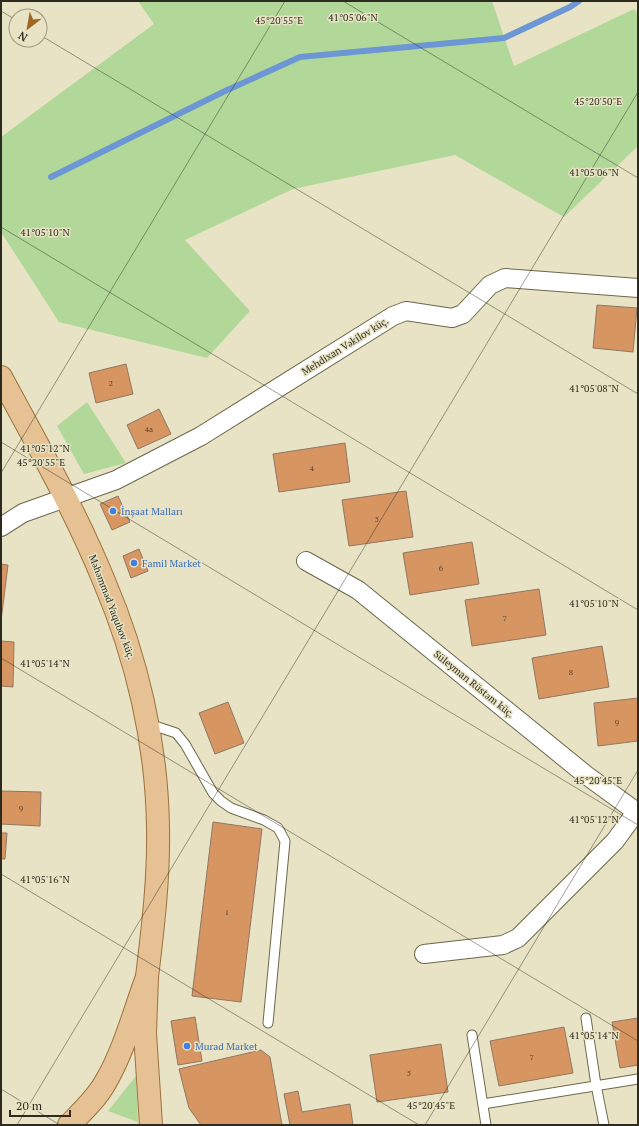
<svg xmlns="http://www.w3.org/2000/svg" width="639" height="1126" font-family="'PT Serif',serif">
<rect width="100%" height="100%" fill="#e8e3c4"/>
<g fill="#b2d899">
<polygon points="138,1 492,1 514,66 634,9 638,13 638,146 564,217 455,155 293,189 185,240 250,311 207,358 59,322 1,232 1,137 154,24"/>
<polygon points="87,402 126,463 84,474 57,426"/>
<polygon points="136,1076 138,1122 108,1111"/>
</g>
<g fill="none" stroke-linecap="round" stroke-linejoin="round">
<polyline stroke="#6c96d4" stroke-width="6" points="51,177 223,92 300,57 504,38 570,7 579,1"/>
</g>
<g fill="#d79562" stroke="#907765">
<polygon points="597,305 637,308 633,352 593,348"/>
<polygon points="126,364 133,394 96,403 89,373"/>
<polygon points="159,409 171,434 138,449 127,425"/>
<polygon points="345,443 350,482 279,492 273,454"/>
<polygon points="406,491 413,537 349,546 342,500"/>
<polygon points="118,496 130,522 112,530 100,504"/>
<polygon points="472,542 479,584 410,595 403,553"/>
<polygon points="139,549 148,571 131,578 123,556"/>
<polygon points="1,564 8,565 1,621"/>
<polygon points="539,589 546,635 472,646 465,600"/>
<polygon points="1,641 14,642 13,687 1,686"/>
<polygon points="602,646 609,687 539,699 532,658"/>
<polygon points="638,698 638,741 598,746 594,703"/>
<polygon points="228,702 244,743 215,754 199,713"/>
<polygon points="1,791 41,792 40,826 1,824"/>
<polygon points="213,822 262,829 241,1002 192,996"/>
<polygon points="1,833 7,833 5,859 1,859"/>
<polygon points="195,1017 202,1061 178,1065 171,1021"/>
<polygon points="638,1018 638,1065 620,1068 612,1022"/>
<polygon points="564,1027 573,1073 499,1086 490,1041"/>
<polygon points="441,1044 448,1092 377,1102 370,1055"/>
<polygon points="261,1050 270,1057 282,1125 201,1125 189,1108 179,1069"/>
<polygon points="298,1091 302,1112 350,1104 353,1125 290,1125 284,1094"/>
</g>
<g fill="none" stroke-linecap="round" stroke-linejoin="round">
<g stroke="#6c674c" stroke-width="11">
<g id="service">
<polyline points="148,727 158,727 176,733 185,744 213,793 221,801 231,808 264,820 278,828 285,841 268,1023"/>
<polyline points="586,1018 596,1085 604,1125"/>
<polyline points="472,1035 486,1125"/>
<polyline points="483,1104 638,1079"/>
</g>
</g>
<g stroke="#6c674c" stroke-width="20">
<g id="minor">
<polyline points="1,527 23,513 116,480 201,436 393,316 406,311 452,318 463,314 490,285 505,278 638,288"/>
<polyline points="306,561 358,590 586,775 638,813"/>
<polyline points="424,954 503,945 518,938 615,841 636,812"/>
</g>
</g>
<g stroke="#9b723c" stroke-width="24">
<g id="primary">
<path d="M1 377C37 444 75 510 104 581 137 658 157 744 158 828 159 878 153 927 147 977"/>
<path d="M69 1125C82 1112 96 1099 105 1083 124 1051 134 1012 147 977L145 1033 151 1125"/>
</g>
</g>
<use href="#service" stroke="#fff" stroke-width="9"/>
<use href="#minor" stroke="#fff" stroke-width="18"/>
<use href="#primary" stroke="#e6c193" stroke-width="22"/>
</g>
<path fill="none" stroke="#2d2b1f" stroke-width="1" stroke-opacity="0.45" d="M343 1 638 178M1 11 16 20M40 35 638 394M1 227 638 610M1 442 638 825M1 473 285 1M1 658 638 1041M1 874 419 1125M1 1089 60 1125M17 1125 638 92M425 1125 638 770"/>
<g fill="#3f7fe0" stroke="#e8e3c4" stroke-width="1.5">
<circle cx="113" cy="511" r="4"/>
<circle cx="134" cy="563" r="4"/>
<circle cx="187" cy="1046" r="4"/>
</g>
<g text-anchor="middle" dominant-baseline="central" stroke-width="3" stroke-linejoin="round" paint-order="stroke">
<g font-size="8" fill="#584630">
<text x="111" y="383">2</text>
<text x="149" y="429">4a</text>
<text x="312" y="468">4</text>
<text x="377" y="519">5</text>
<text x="441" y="568">6</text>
<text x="505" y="618">7</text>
<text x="571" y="672">8</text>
<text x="617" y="722">9</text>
<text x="21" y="808">9</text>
<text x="227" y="912">1</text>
<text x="532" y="1057">7</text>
<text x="409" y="1073">5</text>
</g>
<g font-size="10" fill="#2d2b1f" stroke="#e8e3c4">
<text transform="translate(345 346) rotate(-32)">Mehdixan Vəkilov küç.</text>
<text transform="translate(112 607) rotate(69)">Məhəmməd Yaqubov küç.</text>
<text transform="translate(474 684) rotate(39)">Süleyman Rüstəm küç.</text>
</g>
<g font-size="10" fill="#366cbe" stroke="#e8e3c4" text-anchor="start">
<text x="121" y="511">İnşaat Malları</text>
<text x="142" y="563">Famil Market</text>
<text x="195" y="1046">Murad Market</text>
</g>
</g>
<g font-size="10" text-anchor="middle" fill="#2d2b1f" stroke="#e8e3c4" stroke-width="3" stroke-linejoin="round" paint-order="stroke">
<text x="353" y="21">41°05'06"N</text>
<text x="279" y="24">45°20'55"E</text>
<text x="598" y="105">45°20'50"E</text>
<text x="594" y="176">41°05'06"N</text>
<text x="45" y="236">41°05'10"N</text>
<text x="594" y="392">41°05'08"N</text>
<text x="45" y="452">41°05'12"N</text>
<text x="41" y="466">45°20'55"E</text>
<text x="594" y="607">41°05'10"N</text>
<text x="45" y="667">41°05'14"N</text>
<text x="598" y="784">45°20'45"E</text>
<text x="594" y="823">41°05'12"N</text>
<text x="45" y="883">41°05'16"N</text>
<text x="594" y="1039">41°05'14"N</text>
<text x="431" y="1109">45°20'45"E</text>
</g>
<rect width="639" height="1126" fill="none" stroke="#2d2b1f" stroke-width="4"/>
<g transform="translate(28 28) rotate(211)"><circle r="19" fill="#e8e3c4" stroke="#9d9982"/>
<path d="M0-3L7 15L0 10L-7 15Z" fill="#9f6623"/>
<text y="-6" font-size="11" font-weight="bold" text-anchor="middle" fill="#2d2b1f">N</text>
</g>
<path d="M10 1110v6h60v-6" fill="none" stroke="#2d2b1f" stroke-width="2"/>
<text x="16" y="1110" font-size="12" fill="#2d2b1f" stroke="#e8e3c4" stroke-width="3" paint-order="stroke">20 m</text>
</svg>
